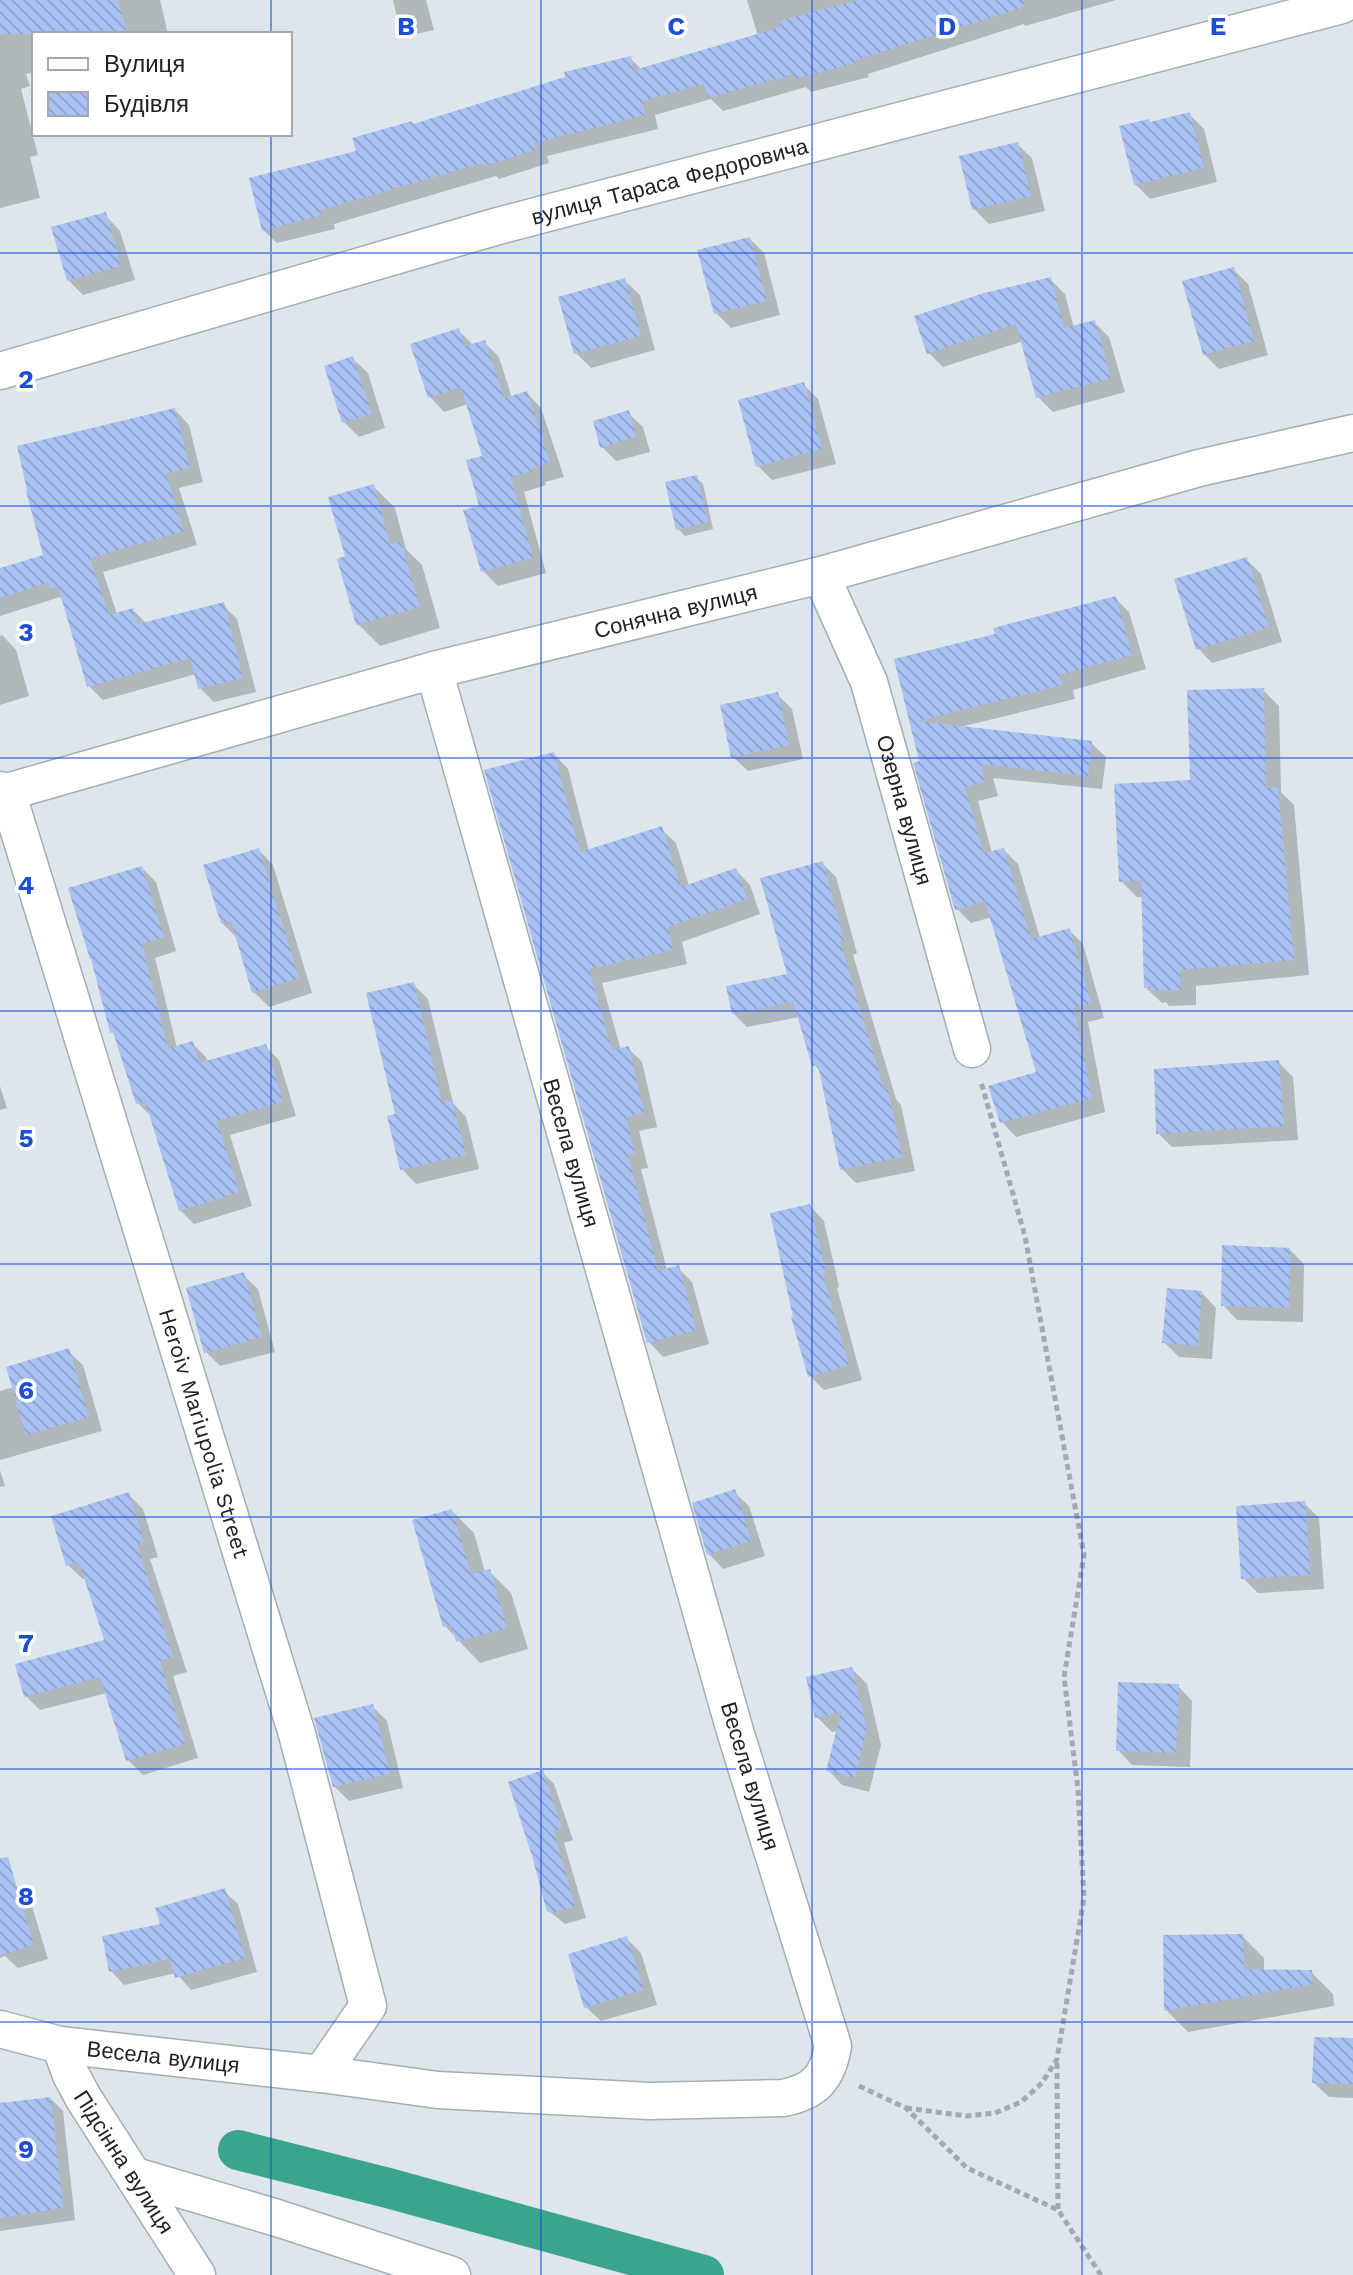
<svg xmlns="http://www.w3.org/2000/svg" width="1353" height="2275" font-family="'Work Sans',sans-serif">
<defs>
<pattern id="building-back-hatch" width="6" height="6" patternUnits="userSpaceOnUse" patternTransform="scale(2)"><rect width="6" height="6" fill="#aac1f4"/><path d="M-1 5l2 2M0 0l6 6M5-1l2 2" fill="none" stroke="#92a6d1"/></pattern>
</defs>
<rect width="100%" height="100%" fill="#dde6eb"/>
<g fill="#0003">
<polygon points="16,0 160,0 168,34 34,34 34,72 26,74 30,86 21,89 38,155 30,157 40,198 0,208 0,5"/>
<polygon points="393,0 426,0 434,30 406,36 400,30"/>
<polygon points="747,0 1116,0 1025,26 1024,24 868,74 869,77 811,92 806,87 723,111 711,99 655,115 658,129 547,156 549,163 499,179 496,176 334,224 335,229 277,243 263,230 359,153 414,126 630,58 642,70 758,36"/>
<polygon points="1189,114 1204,129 1217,182 1150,199 1135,184 1151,124"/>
<polygon points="1017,144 1032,158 1045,211 989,224 974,209"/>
<polygon points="106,216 120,231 135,280 83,295 68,280"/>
<polygon points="750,239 764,253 780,315 731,328 716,313"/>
<polygon points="1233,269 1248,284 1268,355 1219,369 1204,354"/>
<polygon points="1050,279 1065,294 1074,328 1094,322 1109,337 1125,392 1053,412 1038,397 1023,341 943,367 929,353"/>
<polygon points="625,281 640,295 655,350 591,368 576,353 561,298"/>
<polygon points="458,330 473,345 484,342 499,357 512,398 527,393 541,408 564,477 545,482 546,485 524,492 546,573 498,586 483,571 481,507 484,457 468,404 444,412 430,397"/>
<polygon points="353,359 368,373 385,428 359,437 344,422"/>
<polygon points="804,385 818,399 836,464 772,480 758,466"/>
<polygon points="175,410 189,425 203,482 179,488 197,545 103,572 117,614 133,610 147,624 223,605 237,619 256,692 214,702 200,688 196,674 103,700 89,686 65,602 60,597 0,616 0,571 45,556"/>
<polygon points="628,413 643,427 650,452 616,461 602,447"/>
<polygon points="696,477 703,484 713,529 685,536 678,529"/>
<polygon points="373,486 395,508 406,549 422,565 440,628 380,646 358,624 347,558"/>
<polygon points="1246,559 1261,574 1282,642 1212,663 1198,648"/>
<polygon points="1115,598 1129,612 1146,669 1073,690 1075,699 960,727 1091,743 1106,757 1102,789 993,778 998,796 978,801 992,853 1004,850 1018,864 1040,938 1069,930 1083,944 1104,1018 1088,1022 1105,1112 1016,1137 1002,1122 1038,1074 992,917 971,923 957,909 896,661 997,635"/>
<polygon points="2,635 16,650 29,696 0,705 0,636"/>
<polygon points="1263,690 1279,706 1281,792 1294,805 1309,975 1196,986 1196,1005 1169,1006 1166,1002 1162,1003 1146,988 1144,897 1137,897 1121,881 1192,782"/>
<polygon points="777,694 792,709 803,759 748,771 733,757"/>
<polygon points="554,754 568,769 589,851 661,829 676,843 689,886 736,870 750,885 760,914 682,942 687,964 602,983 621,1050 628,1048 642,1062 657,1127 639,1131 648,1168 641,1169 667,1270 678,1268 692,1282 709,1344 663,1357 649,1342"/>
<polygon points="259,850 273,865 312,993 269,1007 254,992 238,939 222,923"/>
<polygon points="822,863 836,877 857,953 853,955 896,1099 901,1105 915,1171 856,1183 842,1169 821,1072 814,1065 800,1017 747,1027 733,1013 789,975"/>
<polygon points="142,868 156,882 176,951 155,958 177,1048 192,1043 206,1057 208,1063 265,1046 279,1060 296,1116 230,1135 252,1206 194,1224 180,1210 152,1117 138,1103 117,1037 112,1032"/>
<polygon points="413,984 428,999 453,1103 466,1117 479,1169 416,1184 402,1169 397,1115"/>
<polygon points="1278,1062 1293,1077 1298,1140 1172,1147 1158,1133"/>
<polygon points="0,1086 7,1108 0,1110"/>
<polygon points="810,1206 824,1221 839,1287 837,1288 862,1380 824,1390 810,1376"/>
<polygon points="1290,1250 1304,1264 1303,1322 1237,1320 1223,1305"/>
<polygon points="243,1275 258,1289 275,1352 220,1366 206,1352"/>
<polygon points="1202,1293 1216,1308 1212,1359 1179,1357 1164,1342"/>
<polygon points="68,1351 83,1365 102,1431 0,1460 0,1391 14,1387"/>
<polygon points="0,1470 5,1486 0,1487"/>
<polygon points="734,1492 749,1506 765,1556 723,1569 709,1554"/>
<polygon points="128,1494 143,1509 158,1557 150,1559 187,1672 173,1676 198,1758 143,1775 128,1760 107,1693 40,1710 26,1696 107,1642 86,1578 83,1579 68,1565"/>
<polygon points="1304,1503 1319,1518 1324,1589 1258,1593 1243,1578"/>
<polygon points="452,1511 474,1533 485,1572 489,1571 511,1593 528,1649 480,1663 445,1626"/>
<polygon points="852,1669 867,1684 881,1745 869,1792 842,1785 828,1770 838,1731 832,1732 817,1717"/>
<polygon points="1178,1686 1192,1701 1190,1767 1132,1765 1118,1750"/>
<polygon points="372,1706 387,1721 403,1788 349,1801 334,1786"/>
<polygon points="543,1773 554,1784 573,1840 564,1843 586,1918 565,1924 549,1911"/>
<polygon points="16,1888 31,1903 48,1959 18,1968 5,1956 0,1958 0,1893"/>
<polygon points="224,1891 238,1904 257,1972 191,1990 176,1973 124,1985 111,1971 162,1925"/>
<polygon points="1242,1936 1264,1958 1264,1971 1311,1972 1333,1994 1334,2006 1188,2032 1166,2010"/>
<polygon points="627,1939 641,1953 657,2005 601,2021 586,2007"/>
<polygon points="1353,2039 1353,2098 1329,2097 1314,2083"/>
<polygon points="51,2099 63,2111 75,2220 0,2231 0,2105"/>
</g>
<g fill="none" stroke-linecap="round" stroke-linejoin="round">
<polyline stroke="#3ba48e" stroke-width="40" points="238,2150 388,2188 704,2275"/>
</g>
<g fill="url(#building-back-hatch)">
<polygon points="0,0 118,0 126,29 108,34 0,34"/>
<polygon points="858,0 1023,0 1024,7 856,60 856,63 795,79 794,74 708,98 704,84 642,101 645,115 535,143 537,150 483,166 482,163 321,210 322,215 262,231 249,178 356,151 352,138 412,121 413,124 565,77 564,72 631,56 634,70 781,27 779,21"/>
<polygon points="1190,112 1204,168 1134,185 1119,126 1149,119 1150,122"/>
<polygon points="1018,142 1031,196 972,210 959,156"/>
<polygon points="106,212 121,266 67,281 51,227"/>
<polygon points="750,237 767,301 714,314 697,250"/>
<polygon points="1234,267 1254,341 1203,355 1182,281"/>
<polygon points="1051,277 1064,328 1095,320 1111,378 1036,398 1016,324 927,354 914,316 984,293"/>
<polygon points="625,278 641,336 574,354 558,297"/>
<polygon points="459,328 465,346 485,340 504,398 527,391 550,462 532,468 533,471 511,477 533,558 481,572 463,510 479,506 466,460 482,456 461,387 428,398 410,344"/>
<polygon points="353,356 372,414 342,423 324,366"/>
<polygon points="804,382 822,449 756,467 738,400"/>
<polygon points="175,408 190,468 166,474 184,531 90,558 109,615 133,608 138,624 224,602 243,678 198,689 190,658 87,687 58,586 50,589 48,583 0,598 0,568 43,555 26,491 27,490 17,446"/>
<polygon points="629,410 636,437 600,448 593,421"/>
<polygon points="697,475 708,522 676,530 665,482"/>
<polygon points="374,484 390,544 401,541 420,607 356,625 337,559 345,556 328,497"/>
<polygon points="1247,557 1269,627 1196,650 1174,579"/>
<polygon points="1116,596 1132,655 1059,675 1062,685 917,721 1092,741 1088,776 981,764 985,782 965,787 984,853 1004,848 1031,939 1070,928 1091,1003 1074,1008 1092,1098 1000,1123 988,1086 1036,1072 985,901 955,910 913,763 919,761 894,659 995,634 993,628"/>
<polygon points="1264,688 1266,788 1278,787 1294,960 1180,970 1181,990 1151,990 1151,986 1144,988 1141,881 1119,882 1114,784 1190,780 1187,690"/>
<polygon points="778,692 789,745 731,758 720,705"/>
<polygon points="554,752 580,852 662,826 681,887 736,868 747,899 668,927 673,950 589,969 612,1050 629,1046 644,1113 626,1117 635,1154 628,1155 658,1271 679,1265 696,1330 647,1343 484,770"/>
<polygon points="259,848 299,978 252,993 231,921 221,924 203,865"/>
<polygon points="823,861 844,940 840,941 884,1089 888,1089 902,1157 840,1170 818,1065 812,1066 793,1002 732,1014 726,986 787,974 760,878"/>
<polygon points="142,866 164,937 142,944 168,1048 193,1041 199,1063 266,1044 283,1102 217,1121 239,1192 179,1211 145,1101 136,1104 113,1032 110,1033 91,959 90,959 68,888"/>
<polygon points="414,982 442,1102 452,1100 466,1155 400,1170 387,1116 395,1114 366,993"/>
<polygon points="1279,1060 1284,1126 1156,1134 1154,1069"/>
<polygon points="810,1204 826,1273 823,1274 849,1365 808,1377 791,1317 793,1317 770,1213"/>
<polygon points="1222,1245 1290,1248 1289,1308 1221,1306"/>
<polygon points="244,1272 262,1337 204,1353 186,1288"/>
<polygon points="1167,1288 1202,1291 1198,1346 1162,1343"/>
<polygon points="69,1348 89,1417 26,1435 6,1367"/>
<polygon points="735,1489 751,1541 707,1555 692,1503"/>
<polygon points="129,1492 144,1542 137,1544 173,1657 160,1661 185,1744 126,1761 100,1677 24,1697 15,1664 104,1640 79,1562 66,1566 51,1516"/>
<polygon points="1305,1501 1310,1575 1241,1579 1236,1506"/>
<polygon points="452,1509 471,1574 490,1569 507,1628 456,1642 451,1625 443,1627 412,1520"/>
<polygon points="852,1667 867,1729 855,1778 826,1771 841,1712 815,1718 806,1677"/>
<polygon points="1118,1682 1179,1684 1176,1753 1116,1751"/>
<polygon points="373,1704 390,1774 333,1787 314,1718"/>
<polygon points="543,1770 562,1828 554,1831 575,1906 551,1913 550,1911 547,1912 532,1856 508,1782"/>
<polygon points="8,1857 34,1945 0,1955 0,1858"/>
<polygon points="225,1888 245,1958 175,1978 170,1959 109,1972 102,1936 160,1924 155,1908"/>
<polygon points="1243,1934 1244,1969 1312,1970 1313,1984 1164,2011 1163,1935"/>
<polygon points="627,1936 644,1990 584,2008 568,1954"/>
<polygon points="1314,2037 1353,2038 1353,2084 1312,2083"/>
<polygon points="51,2097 63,2208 0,2218 0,2103"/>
</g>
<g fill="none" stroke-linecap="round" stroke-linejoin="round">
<g stroke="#a5aeb3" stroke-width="39">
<g id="minor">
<path id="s1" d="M0 371 498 226 1342 5"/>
<path id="s2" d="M821 575 869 682 972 1049"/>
<path id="s3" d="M0 790 7 792 297 1734 368 2006 321 2074"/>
<path id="s4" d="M0 794 434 670 821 575 1199 468 1353 433"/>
<path id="s5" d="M0 2029 60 2045 321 2074 438 2090 649 2101 783 2098C815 2092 828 2077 833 2046L735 1731 434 670"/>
<path id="s6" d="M60 2045 71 2075 84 2099 197 2275"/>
<polyline points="135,2176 277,2218 452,2275"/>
</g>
</g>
<g stroke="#a3aaae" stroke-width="5" stroke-dasharray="6 4" stroke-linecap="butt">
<polyline points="1057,2063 1058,2210"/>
<polyline points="859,2086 906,2108 967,2168 1058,2210 1101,2275"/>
<polyline points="906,2108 967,2116 995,2113 1021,2102 1042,2083 1057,2059 1084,1898 1078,1789 1064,1677 1084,1555 1025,1236 981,1082"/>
</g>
<use href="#minor" stroke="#fff" stroke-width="36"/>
</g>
<path fill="none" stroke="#1d4ed8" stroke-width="2" stroke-opacity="0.55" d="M271 0V34M541 0V2275M812 0V2275M1082 0V2275M271 134V2275M0 253H1353M0 506H1353M0 758H1353M0 1011H1353M0 1264H1353M0 1517H1353M0 1769H1353M0 2022H1353"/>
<g text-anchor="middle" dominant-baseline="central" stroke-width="7" stroke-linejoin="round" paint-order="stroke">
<g font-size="22" fill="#202325" stroke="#fff">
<text stroke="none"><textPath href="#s1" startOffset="696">вулиця Тараса Федоровича</textPath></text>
<text stroke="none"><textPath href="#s4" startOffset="700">Сонячна вулиця</textPath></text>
<text stroke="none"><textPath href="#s2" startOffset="250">Озерна вулиця</textPath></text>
<text transform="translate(571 1153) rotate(74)">Весела вулиця</text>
<text stroke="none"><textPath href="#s3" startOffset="678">Heroiv Mariupolia Street</textPath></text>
<text transform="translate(750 1776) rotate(73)">Весела вулиця</text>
<text stroke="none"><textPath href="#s5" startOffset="166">Весела вулиця</textPath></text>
<text stroke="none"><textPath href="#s6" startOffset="134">Підсінна вулиця</textPath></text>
</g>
</g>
<g font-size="26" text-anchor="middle" font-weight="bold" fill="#1d4ed8" stroke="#fff" stroke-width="7" stroke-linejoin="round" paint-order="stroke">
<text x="406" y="35">B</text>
<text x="676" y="35">C</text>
<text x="947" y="35">D</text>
<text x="1218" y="35">E</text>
<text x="26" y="388">2</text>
<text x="26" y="641">3</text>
<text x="26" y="894">4</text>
<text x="26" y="1147">5</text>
<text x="26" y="1399">6</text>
<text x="26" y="1652">7</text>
<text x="26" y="1905">8</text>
<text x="26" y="2158">9</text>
</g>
<rect x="32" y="32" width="260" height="104" fill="#ffffff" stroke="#a6a7a8" stroke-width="2"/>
<rect x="48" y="58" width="40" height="12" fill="#ffffff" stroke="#a6a7a8" stroke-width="2"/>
<text x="104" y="72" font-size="24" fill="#202325">Вулиця</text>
<rect x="48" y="92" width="40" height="24" fill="url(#building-back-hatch)" stroke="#a6a7a8" stroke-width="2"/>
<text x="104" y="112" font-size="24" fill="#202325">Будівля</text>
</svg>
